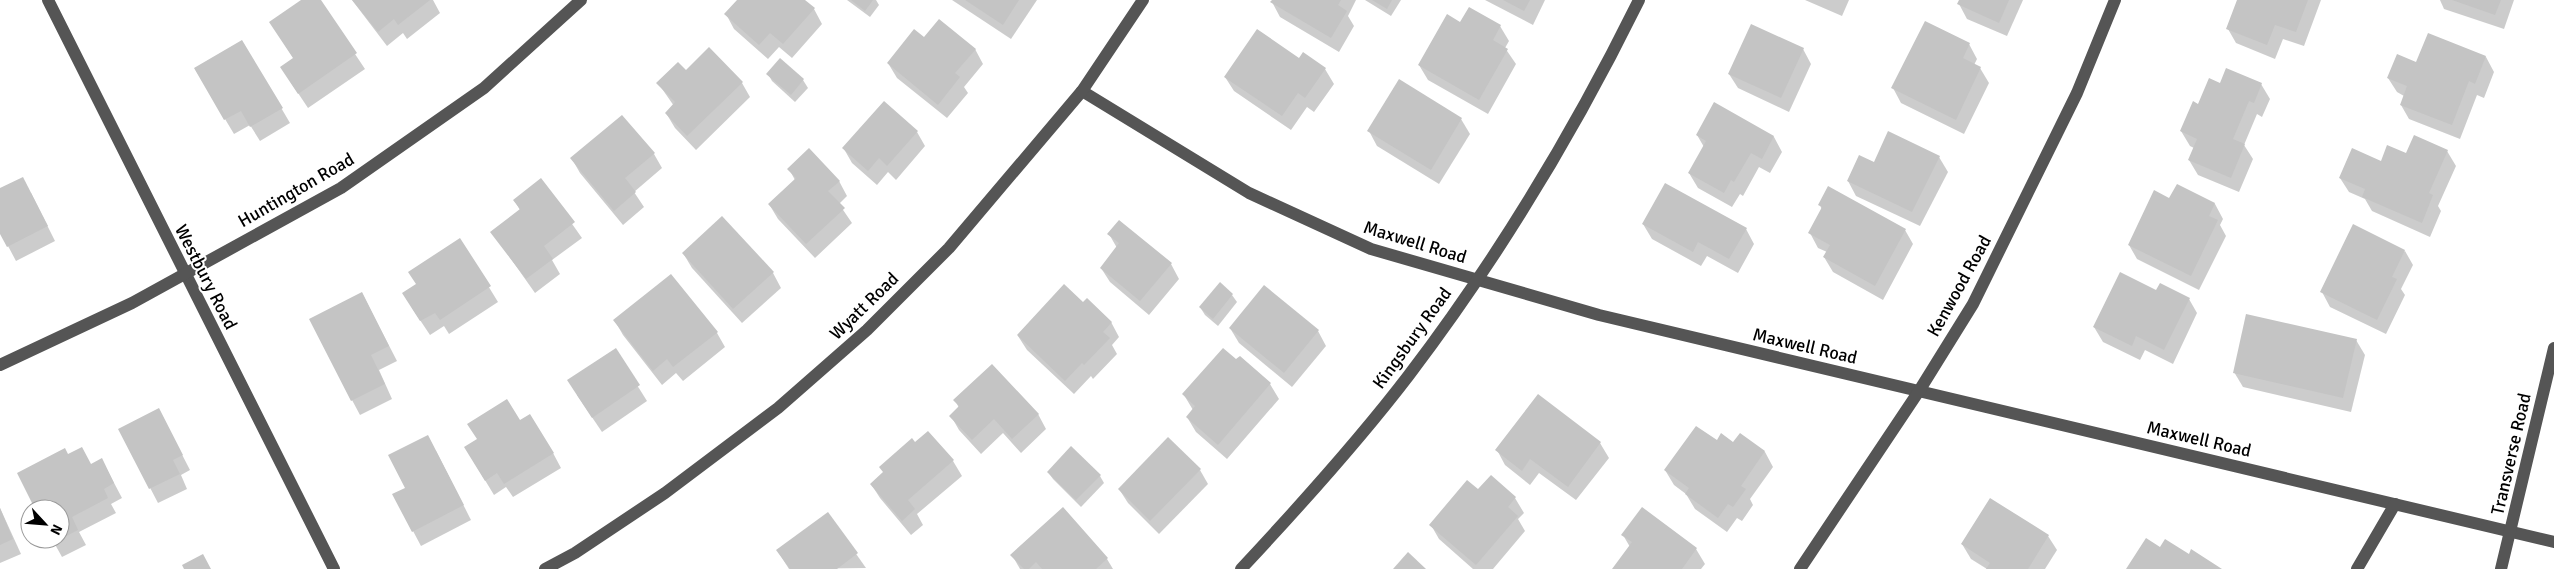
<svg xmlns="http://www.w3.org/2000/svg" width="2554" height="569" font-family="Signika,sans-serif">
<rect width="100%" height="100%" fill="#fff"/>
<g fill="#0003">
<polygon points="303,0 319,0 365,69 308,108 290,81 294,59 271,23"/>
<polygon points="352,0 433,0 440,13 407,39 403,33 387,46"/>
<polygon points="738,0 803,0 814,9 822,24 792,58 779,47 768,59 734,29 726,14"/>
<polygon points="847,0 876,0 879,5 870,17"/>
<polygon points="952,0 1037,0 1011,39"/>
<polygon points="1273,0 1356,0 1348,16 1354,26 1339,52 1280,17 1272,2"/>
<polygon points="1365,0 1401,0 1391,16"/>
<polygon points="1485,0 1545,0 1533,25"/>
<polygon points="1805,0 1849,0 1842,16"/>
<polygon points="1961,0 2023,0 2007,36 1967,19 1959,4"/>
<polygon points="2239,0 2321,0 2304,46 2283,39 2275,59 2236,43 2228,29"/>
<polygon points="2440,0 2514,0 2504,29 2444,9"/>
<polygon points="1470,9 1500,26 1509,41 1505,48 1516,64 1488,114 1428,80 1419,65 1461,24"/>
<polygon points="924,39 975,49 983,64 964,87 968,93 947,118 897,78 888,63"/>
<polygon points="242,41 290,123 260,141 250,125 234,134 195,69"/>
<polygon points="1969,44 1977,59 1974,65 1980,68 1989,83 1964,134 1901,103 1893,88"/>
<polygon points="1803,49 1811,64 1789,112 1738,88 1729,74"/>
<polygon points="1303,54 1325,69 1334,84 1314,112 1307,107 1291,130 1234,91 1225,77 1299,60"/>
<polygon points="2486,57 2494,72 2484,98 2477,95 2460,139 2409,119 2401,105 2404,96 2397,92 2388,78 2417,64"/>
<polygon points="780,60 803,80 808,88 795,102 772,81 768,74"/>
<polygon points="686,71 742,83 750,97 696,150 675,128 666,113 674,106 658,83"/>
<polygon points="2261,84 2270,99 2262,117 2257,114 2244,145 2253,159 2239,192 2198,175 2189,160 2194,148 2190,146 2181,131 2199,106 2221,85"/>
<polygon points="1714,104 1774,137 1782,152 1770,173 1759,167 1743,196 1740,194 1732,207 1698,188 1689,173 1704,147 1697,135"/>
<polygon points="1461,119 1470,134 1439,184 1377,146 1369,131"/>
<polygon points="917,132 925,146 896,180 888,172 877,185 852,163 844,149"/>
<polygon points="2447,151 2456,166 2438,206 2441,211 2430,237 2372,211 2365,199 2349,192 2340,178 2406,155"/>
<polygon points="654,154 662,168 634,192 644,207 623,225 580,173 572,159"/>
<polygon points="1939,157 1948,172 1920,226 1856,196 1848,181 1874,163"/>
<polygon points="789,169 839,181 847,196 839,204 852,223 815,258 778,219 769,204 795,180"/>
<polygon points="541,180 582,238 552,260 560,274 535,293 492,232 520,210 514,200"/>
<polygon points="2177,186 2215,204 2223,219 2220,225 2226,236 2199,290 2137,259 2129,245 2170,199"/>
<polygon points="0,190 31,193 55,241 16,261 0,231"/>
<polygon points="1820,205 1905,230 1913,244 1883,300 1833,272 1824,257 1827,252 1818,248 1810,233 1822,210"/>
<polygon points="722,218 773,273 781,288 742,323 692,268 683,253"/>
<polygon points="1643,224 1746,229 1754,244 1738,273 1707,256 1701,266 1652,239"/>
<polygon points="1109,234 1171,264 1179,279 1149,315 1110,282 1101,268 1117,248"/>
<polygon points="460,240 498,302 449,334 444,326 430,335 412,308 417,284"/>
<polygon points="2405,251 2413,265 2401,289 2405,295 2386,334 2330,307 2322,292"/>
<polygon points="2157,292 2189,299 2197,313 2173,364 2145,350 2140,360 2103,342 2094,327"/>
<polygon points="362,293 397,361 379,370 392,399 360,415 352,400"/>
<polygon points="1232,295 1237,302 1218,326 1205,315 1200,307"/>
<polygon points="1083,304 1111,322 1119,337 1112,345 1117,354 1093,379 1091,376 1074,394 1027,350 1018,336"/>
<polygon points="615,321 717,333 725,347 683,381 676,373 662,385 623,335"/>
<polygon points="1230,328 1318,331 1326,346 1292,387 1239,343"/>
<polygon points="2356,340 2365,355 2351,412 2243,387 2234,372"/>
<polygon points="615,350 647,401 602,432 577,395"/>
<polygon points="1240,357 1270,384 1279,399 1227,459 1196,432 1187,417 1193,410 1184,395"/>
<polygon points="1538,396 1600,443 1609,458 1576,500 1539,473 1530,485 1505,465 1497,450"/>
<polygon points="955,400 1038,414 1046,429 1021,453 1003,433 981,454 959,430 951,416 959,408"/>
<polygon points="159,410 190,470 181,475 187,489 158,503 120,430"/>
<polygon points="519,422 553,453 561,468 513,497 506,487 494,495 474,462"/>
<polygon points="928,432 953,461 962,476 917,514 923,525 911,535 880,498 871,484"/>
<polygon points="1740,435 1765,452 1773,467 1750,499 1753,505 1742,521 1737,518 1727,532 1695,509 1686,494 1674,485 1665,470 1717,442 1734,444"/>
<polygon points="436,451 471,520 421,546 413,531 407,488"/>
<polygon points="67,456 92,466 102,460 122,498 111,504 116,513 79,532 86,545 62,557 52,539 60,539 60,509 37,509"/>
<polygon points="1200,470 1208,484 1159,534 1128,503 1119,489"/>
<polygon points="1048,472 1100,476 1104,483 1081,507 1053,479"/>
<polygon points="1491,477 1515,498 1524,513 1518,519 1525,531 1493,569 1473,569 1439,539 1431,525 1478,491"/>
<polygon points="0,508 21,554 0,563"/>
<polygon points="1642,509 1696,549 1705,564 1701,569 1614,569 1630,547 1623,535"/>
<polygon points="828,514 866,568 789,569 777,550"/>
<polygon points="2048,536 2057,550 2045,569 1987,569 1971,559 1962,544"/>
<polygon points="1012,555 1107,559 1113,569 1020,569"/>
</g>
<g fill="#c4c4c4">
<polygon points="301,0 321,0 357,53 298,94 280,67 293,58 269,22"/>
<polygon points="352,0 430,0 398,25 394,19 378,32"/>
<polygon points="737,0 805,0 815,8 783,44 770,33 759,45 724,14"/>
<polygon points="851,0 873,0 865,11"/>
<polygon points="965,0 1019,0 1003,25"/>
<polygon points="1272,0 1341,0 1338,5 1347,11 1331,38 1270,2"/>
<polygon points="1372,0 1392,0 1387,9"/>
<polygon points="1503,0 1530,0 1524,11"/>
<polygon points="1959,0 2009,0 1999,23 1957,4"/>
<polygon points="2237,0 2308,0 2296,32 2275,25 2267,45 2226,29"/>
<polygon points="2452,0 2501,0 2495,15"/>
<polygon points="1469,7 1501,25 1493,40 1508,49 1479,100 1418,65 1447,14 1460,22"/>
<polygon points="939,19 976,49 955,73 960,77 938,105 887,63 914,29 924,37"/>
<polygon points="1925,21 1970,43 1963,58 1981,67 1956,120 1891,88"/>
<polygon points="1751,24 1804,48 1781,98 1728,74"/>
<polygon points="1257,29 1299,58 1303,52 1326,68 1305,98 1298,93 1282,116 1224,77"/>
<polygon points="2428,33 2486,56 2475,84 2469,81 2452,125 2400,105 2407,86 2387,78 2397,54 2416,62"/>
<polygon points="242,40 283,108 250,127 241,111 224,120 194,68"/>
<polygon points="709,47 743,82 687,136 665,113 675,102 656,83 678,62 686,70"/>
<polygon points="780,58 804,79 791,95 766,74"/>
<polygon points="2226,68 2262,83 2254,103 2249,101 2233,139 2245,144 2231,178 2188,160 2197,139 2180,131 2193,101 2198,104 2209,78 2220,83"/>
<polygon points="1399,79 1462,118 1431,170 1367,131"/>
<polygon points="884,101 918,131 887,166 879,158 868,171 842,148"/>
<polygon points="1714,102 1774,136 1762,159 1751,153 1734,182 1731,180 1724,193 1688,173 1706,141 1696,135"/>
<polygon points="622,115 655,153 625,178 636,192 614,211 570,158"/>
<polygon points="1888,131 1940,156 1912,212 1847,181 1859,155 1874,162"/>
<polygon points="2414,135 2448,150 2429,193 2433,195 2422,223 2362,197 2365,189 2339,178 2352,148 2381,161 2387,145 2406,153"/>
<polygon points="809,148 840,181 828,191 845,208 806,244 768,204 796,178 787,169"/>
<polygon points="23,177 48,226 7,247 0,234 0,188"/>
<polygon points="541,178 575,222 544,246 553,259 526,279 490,232 520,209 513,200"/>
<polygon points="1665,183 1747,228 1729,259 1698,242 1693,252 1642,224"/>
<polygon points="2177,184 2215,203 2209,216 2218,220 2191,276 2128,245 2154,190 2169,198"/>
<polygon points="1828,186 1906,229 1875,286 1823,257 1830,245 1808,233 1822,207 1818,205"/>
<polygon points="722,216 774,272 733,309 682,253"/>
<polygon points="1119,220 1172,263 1140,301 1100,268 1119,243 1107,234"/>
<polygon points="2353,224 2405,250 2392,277 2397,279 2377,320 2320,292"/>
<polygon points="460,238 491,286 440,320 435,313 420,321 402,293 416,284 408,272"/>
<polygon points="2120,272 2156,290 2160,283 2190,298 2164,350 2136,336 2132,346 2093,327"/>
<polygon points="671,274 718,332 673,367 667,359 653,371 613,320"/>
<polygon points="1220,282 1233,294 1213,319 1199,307"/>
<polygon points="1064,284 1083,302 1087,298 1112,322 1103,332 1110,338 1084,365 1082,363 1065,381 1017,335"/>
<polygon points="1264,285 1319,330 1284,373 1229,328"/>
<polygon points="362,292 389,346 371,355 385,384 351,401 309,319"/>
<polygon points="2246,314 2357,339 2343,398 2233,373"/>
<polygon points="616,348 640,385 592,418 567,380"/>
<polygon points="1223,348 1236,359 1240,356 1271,383 1218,445 1186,417 1195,406 1182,394"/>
<polygon points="992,364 1039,414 1012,439 994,419 972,440 949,416 959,406 953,400"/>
<polygon points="1538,394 1601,442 1568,487 1530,459 1522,471 1495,450"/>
<polygon points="507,399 520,420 530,414 554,453 504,484 497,473 485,481 464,447 477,439 467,424"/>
<polygon points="159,408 183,455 173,460 180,474 149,489 118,429"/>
<polygon points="1696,426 1717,440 1721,433 1733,442 1740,433 1765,451 1741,486 1746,489 1733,507 1728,504 1718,518 1685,494 1689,488 1664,470"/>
<polygon points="928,431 954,460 908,500 915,509 902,521 870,484 883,472 879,467 912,438 915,442"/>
<polygon points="428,435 464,505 412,532 392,494 405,488 388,455"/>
<polygon points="1168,437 1201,469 1150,521 1118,489"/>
<polygon points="1071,446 1101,475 1076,500 1047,472"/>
<polygon points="82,447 91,464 102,458 114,483 104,489 108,498 72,517 78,530 53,543 51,539 60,539 60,509 35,509 17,473 65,448 68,454"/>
<polygon points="1491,475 1516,497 1508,507 1518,516 1476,565 1429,525 1467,480 1478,489"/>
<polygon points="1990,498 2049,535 2028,569 1986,569 1990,563 1961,544"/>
<polygon points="1063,507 1108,558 1096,569 1042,569 1036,562 1029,569 1024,569 1010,555"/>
<polygon points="1642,507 1697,548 1682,569 1612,569 1632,542 1621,535"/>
<polygon points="0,508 13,539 0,545"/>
<polygon points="828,512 858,553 837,569 790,569 776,550"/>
<polygon points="2146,538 2160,547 2165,539 2189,554 2191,549 2222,569 2126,569"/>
<polygon points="1408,552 1426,569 1393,569"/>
<polygon points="203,554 211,569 184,569 182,565"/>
</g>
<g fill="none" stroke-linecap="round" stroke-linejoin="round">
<g stroke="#555" stroke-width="12">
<polyline points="48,0 334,569"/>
<polyline points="1082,91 1249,193 1371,249 1599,315 2554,542"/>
<polyline points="0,365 132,303 341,188 484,88 581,0"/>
<polyline points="545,569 575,553 665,493 778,408 867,330 949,248 1082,91 1143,0"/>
<path d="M1241 569C1299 507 1357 443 1409 375 1498 258 1574 132 1639 0"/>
<polyline points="1800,569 1919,391 1973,304 2077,93 2115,0"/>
<polyline points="2357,569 2395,504"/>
<polyline points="2501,569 2554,348"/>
</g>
</g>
<g text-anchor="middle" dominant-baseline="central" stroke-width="4" stroke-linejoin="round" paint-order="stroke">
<g font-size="18" fill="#000" stroke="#fff">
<text transform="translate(296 190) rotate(-30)">Huntington Road</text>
<text transform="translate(1415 242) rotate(17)">Maxwell Road</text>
<text transform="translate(206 277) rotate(63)">Westbury Road</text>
<text transform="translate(1959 286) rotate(-61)">Kenwood Road</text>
<text transform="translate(864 306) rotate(-44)">Wyatt Road</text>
<text transform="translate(1412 338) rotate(-54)">Kingsbury Road</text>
<text transform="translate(1805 346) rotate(13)">Maxwell Road</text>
<text transform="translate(2199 439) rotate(13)">Maxwell Road</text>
<text transform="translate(2511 454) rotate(-77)">Transverse Road</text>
</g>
</g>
<g transform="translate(45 524) rotate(116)"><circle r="24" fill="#ffffff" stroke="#999999"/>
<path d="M0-4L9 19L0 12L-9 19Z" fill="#000000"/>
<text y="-8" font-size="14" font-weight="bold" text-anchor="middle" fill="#000000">N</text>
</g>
</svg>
